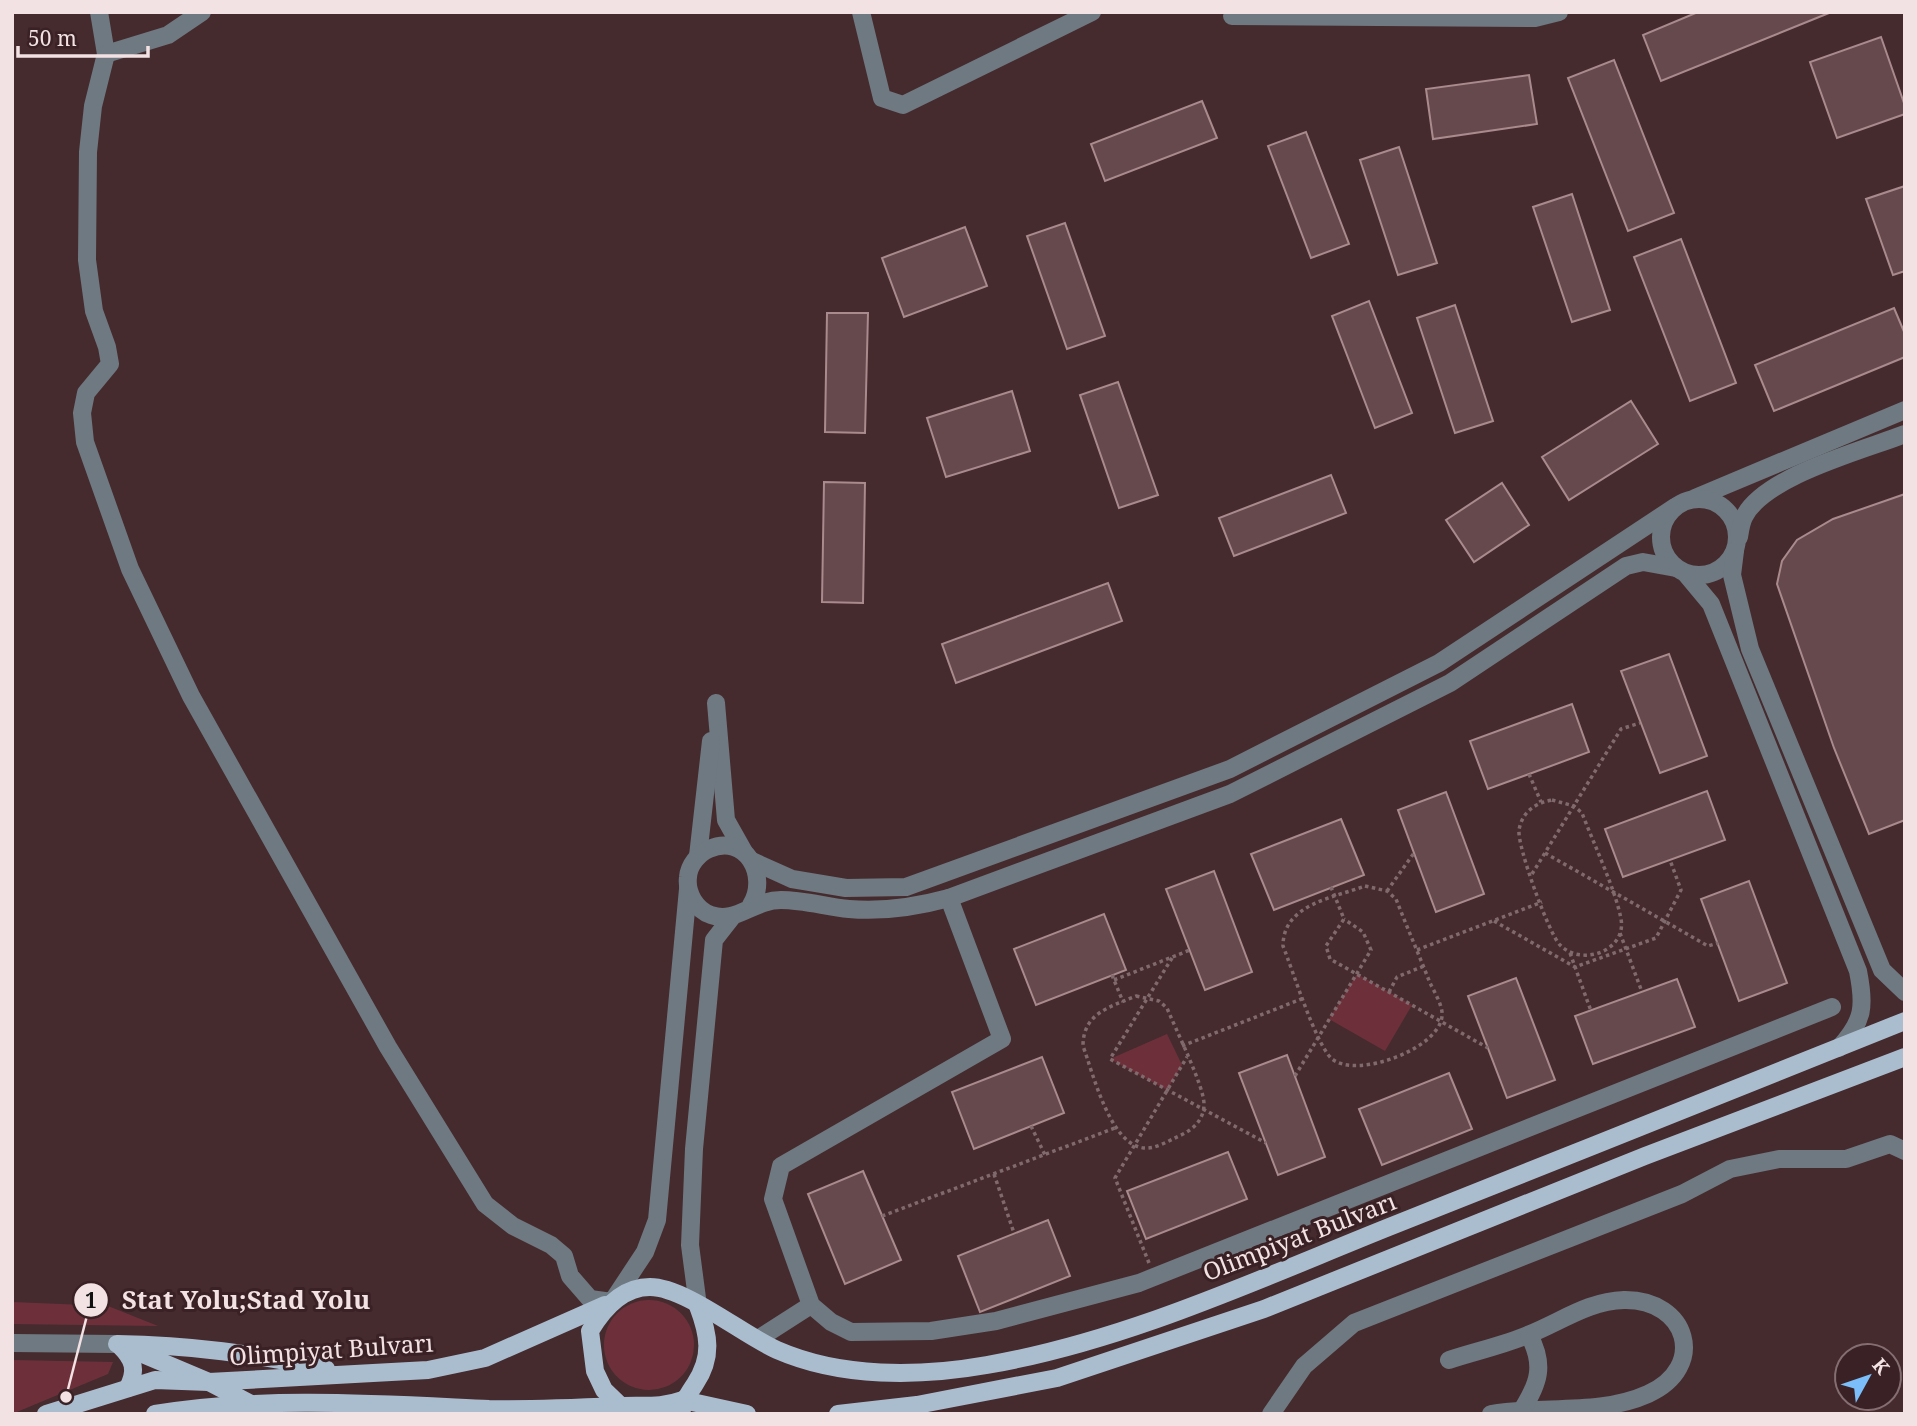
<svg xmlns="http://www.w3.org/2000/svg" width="1917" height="1426" font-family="'Noto Serif',serif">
<rect width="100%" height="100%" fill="#452b2e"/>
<g fill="#6d303a">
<polygon points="1357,974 1412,1005 1385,1051 1329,1019"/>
<polygon points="1167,1034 1182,1065 1167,1090 1110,1059"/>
<circle cx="649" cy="1345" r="45"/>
<polygon points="12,1302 108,1306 158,1326 12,1324"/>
<polygon points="12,1360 113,1362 108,1374 12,1414"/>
</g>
<g fill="#65494c" stroke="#a98a8d" stroke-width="2">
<polygon points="1698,12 1829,12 1829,13 1661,81 1643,35"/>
<polygon points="1881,37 1905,106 1905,114 1837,138 1810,62"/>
<polygon points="1614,60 1674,213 1628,231 1568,78"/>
<polygon points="1529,75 1537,124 1433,139 1426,89"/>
<polygon points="1202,101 1217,138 1105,181 1091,144"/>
<polygon points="1306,132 1349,244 1311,258 1268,146"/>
<polygon points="1399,147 1437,263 1398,275 1360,160"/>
<polygon points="1905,186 1905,271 1893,275 1866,199"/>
<polygon points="1572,194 1610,310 1572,322 1533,207"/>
<polygon points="1065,223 1105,336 1067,349 1027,236"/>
<polygon points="965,227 987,286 904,317 882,258"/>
<polygon points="1681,239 1736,383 1690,401 1634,257"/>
<polygon points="1369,301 1412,413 1375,428 1332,316"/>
<polygon points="1455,305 1493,421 1455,433 1417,318"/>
<polygon points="1894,308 1905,334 1905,357 1774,411 1755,365"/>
<polygon points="827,313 868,313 865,433 825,432"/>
<polygon points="1118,382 1158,495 1119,508 1080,395"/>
<polygon points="1012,391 1030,451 946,477 927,418"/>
<polygon points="1631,401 1658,444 1569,500 1542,457"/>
<polygon points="1331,475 1346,513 1234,556 1219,518"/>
<polygon points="824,482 865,483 863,603 822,602"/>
<polygon points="1502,483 1529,525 1474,562 1446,520"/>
<polygon points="1905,494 1905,820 1869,834 1834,748 1777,584 1782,561 1797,540 1833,519"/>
<polygon points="1108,583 1122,621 956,683 942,644"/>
<polygon points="1669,654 1707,756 1660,773 1621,671"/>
<polygon points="1572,704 1589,752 1488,789 1470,741"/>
<polygon points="1707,791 1725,840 1623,877 1605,829"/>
<polygon points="1446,792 1484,894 1436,912 1398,810"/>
<polygon points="1341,819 1364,875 1274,910 1251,854"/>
<polygon points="1214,871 1252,972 1205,990 1166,889"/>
<polygon points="1749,881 1787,983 1739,1001 1701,899"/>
<polygon points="1104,914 1126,970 1036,1005 1014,949"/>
<polygon points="1516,978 1555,1080 1507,1098 1468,996"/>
<polygon points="1677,979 1695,1027 1593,1064 1575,1016"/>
<polygon points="1287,1055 1325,1157 1278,1175 1239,1073"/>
<polygon points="1042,1057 1064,1113 974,1149 952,1092"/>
<polygon points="1449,1073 1472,1129 1382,1165 1359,1109"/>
<polygon points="1228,1152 1247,1199 1146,1239 1127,1191"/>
<polygon points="863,1171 901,1260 845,1284 808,1194"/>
<polygon points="1048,1220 1070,1276 980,1312 958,1256"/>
</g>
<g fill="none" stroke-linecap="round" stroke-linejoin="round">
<g stroke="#816a6d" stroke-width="3.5" stroke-dasharray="3.5 3.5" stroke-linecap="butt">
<polyline points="1529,774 1541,802"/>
<path d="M1552 800 1574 806 1582 813C1593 842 1616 891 1621 919 1627 951 1581 967 1560 945 1549 934 1517 846 1519 830 1522 812 1535 803 1552 800Z"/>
<polyline points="1545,853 1708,946 1718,943"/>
<polyline points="1532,874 1621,729 1640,723"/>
<path d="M1365 886 1387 891 1396 899C1407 927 1419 955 1430 983 1434 991 1441 1003 1442 1012 1446 1047 1355 1081 1331 1058 1315 1042 1293 971 1283 946 1283 904 1333 898 1365 886Z"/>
<polyline points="1331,887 1344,919 1326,946 1330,959 1488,1048"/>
<polyline points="1387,891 1414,853"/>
<polyline points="1494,921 1575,967 1656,938 1681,890 1670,860"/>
<polyline points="1620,933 1642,992"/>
<polyline points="1417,950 1542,902"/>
<polyline points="1570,953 1591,1011"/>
<polyline points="1172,958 1110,1059 1266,1143"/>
<polyline points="1112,975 1123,1002"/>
<polyline points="1114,980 1190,950"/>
<polyline points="1389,992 1397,977 1424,966"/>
<path d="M1136 996 1159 1001 1167 1008C1175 1028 1204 1086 1204 1104 1204 1120 1193 1130 1179 1136 1168 1141 1156 1149 1144 1148 1110 1145 1093 1073 1083 1046 1083 1013 1110 1007 1136 996Z"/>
<polyline points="1182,1046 1304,998"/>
<polyline points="1295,1076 1371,950 1363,932 1344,919"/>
<polyline points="1031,1126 1045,1155"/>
<polyline points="994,1174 1014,1233"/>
<polyline points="882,1216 1115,1128"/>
<polyline points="1149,1263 1115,1178 1187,1057"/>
</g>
<g stroke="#6f7981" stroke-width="18">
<polyline points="99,12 106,54 93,106 88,152 87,260 94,311 107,347 110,364 86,393 82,413 85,442 130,569 191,696 388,1047 485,1204 513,1226 551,1245 564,1256 570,1276 590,1299 612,1302 645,1252 657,1220 688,889"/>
<polyline points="861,12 882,98 903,105 1092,12"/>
<polyline points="1232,16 1535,18 1559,12"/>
<polyline points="106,54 168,35 202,12"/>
<polyline points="1695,498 1905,410"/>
<circle cx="1699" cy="537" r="38"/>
<path d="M1739 537C1740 531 1741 523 1744 517 1764 476 1864 450 1905 434"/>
<polyline points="1735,551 1732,575 1750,649 1882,970 1905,992"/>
<path d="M1686 574 1711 604 1858 971C1865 1006 1864 1021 1839 1048"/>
<polyline points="716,703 726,820 744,852"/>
<polyline points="698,856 711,741"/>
<polyline points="752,861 792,879 846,888 906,887 1230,769 1439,663 1675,507"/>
<polyline points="949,898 1002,1039 781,1166 773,1199 811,1305 831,1322 851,1332 931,1331 996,1321 1139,1283 1832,1007"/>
<path d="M751 905C769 876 746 833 709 849 698 854 689 865 688 877 686 893 696 910 711 915 736 924 753 900 781 900 804 900 827 907 849 909 884 912 916 907 949 898L1230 794 1450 683 1626 566 1643 562 1676 568"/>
<polyline points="698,1306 690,1245 694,1149 714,940 732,917"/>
<polyline points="758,1339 811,1305"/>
<polyline points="12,1343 117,1344"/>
<path d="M1449 1360C1476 1351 1505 1345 1530 1334 1562 1321 1589 1301 1624 1300 1688 1299 1708 1367 1648 1394 1599 1416 1543 1405 1491 1414"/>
<path d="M1522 1410C1539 1383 1545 1365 1529 1335"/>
<polyline points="1271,1414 1304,1366 1354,1323 1682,1194 1730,1169 1779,1159 1846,1159 1890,1144 1905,1151"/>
</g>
<g stroke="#aabdcf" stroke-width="18">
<path d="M117 1344C191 1345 254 1354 326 1369"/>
<path d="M120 1346C134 1360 137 1370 128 1388"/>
<polyline points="126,1347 209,1382 253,1405"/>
<polyline points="683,1400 747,1414"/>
<polyline points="46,1414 155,1380 209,1382 428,1370 485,1358 605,1305"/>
<path d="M155 1414C265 1396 378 1404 489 1409 534 1410 577 1408 621 1406 644 1405 661 1408 683 1400"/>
<path d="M629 1414 604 1390 595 1371 590 1331C603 1309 623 1287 650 1287 685 1287 743 1335 777 1350 841 1378 919 1377 987 1365 1126 1341 1259 1279 1389 1227 1561 1158 1733 1091 1905 1021"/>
<path d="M681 1414C683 1401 688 1395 695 1384 713 1357 709 1335 698 1306"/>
<polyline points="838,1414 917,1405 1057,1378 1264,1309 1645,1156 1905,1057"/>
</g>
</g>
<g text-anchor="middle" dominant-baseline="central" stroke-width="6" stroke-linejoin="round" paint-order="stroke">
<g font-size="24" fill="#f3e2e3" stroke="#3a2125">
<text transform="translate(1299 1236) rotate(-21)">Olimpiyat Bulvarı</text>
<text transform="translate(331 1349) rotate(-4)">Olimpiyat Bulvarı</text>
</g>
</g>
<path fill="none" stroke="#f3e2e3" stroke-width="2.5" d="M66 1397L91 1300"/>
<g fill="#f3e2e3" stroke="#3a2125" stroke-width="2.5">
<circle cx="66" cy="1397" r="7"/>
<circle cx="91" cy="1300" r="18"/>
</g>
<g font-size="21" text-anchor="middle" font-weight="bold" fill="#111">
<text x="91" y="1308">1</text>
</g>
<g font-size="26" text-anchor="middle" font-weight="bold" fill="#f3e2e3" stroke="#3a2125" stroke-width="6" stroke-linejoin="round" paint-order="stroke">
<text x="246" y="1309">Stat Yolu;Stad Yolu</text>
</g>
<rect width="1917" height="1426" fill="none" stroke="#f3e2e3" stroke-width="28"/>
<g transform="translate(1868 1377) rotate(50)"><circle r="33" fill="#3a2125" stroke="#846e71" stroke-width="2"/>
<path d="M0-5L12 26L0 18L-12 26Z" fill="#7bbef9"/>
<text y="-10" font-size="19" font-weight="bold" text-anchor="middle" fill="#f3e2e3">K</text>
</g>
<path d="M18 46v10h130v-10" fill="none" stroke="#f3e2e3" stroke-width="3.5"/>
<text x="28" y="46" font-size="21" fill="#f3e2e3" stroke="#3a2125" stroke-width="5" paint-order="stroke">50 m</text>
</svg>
